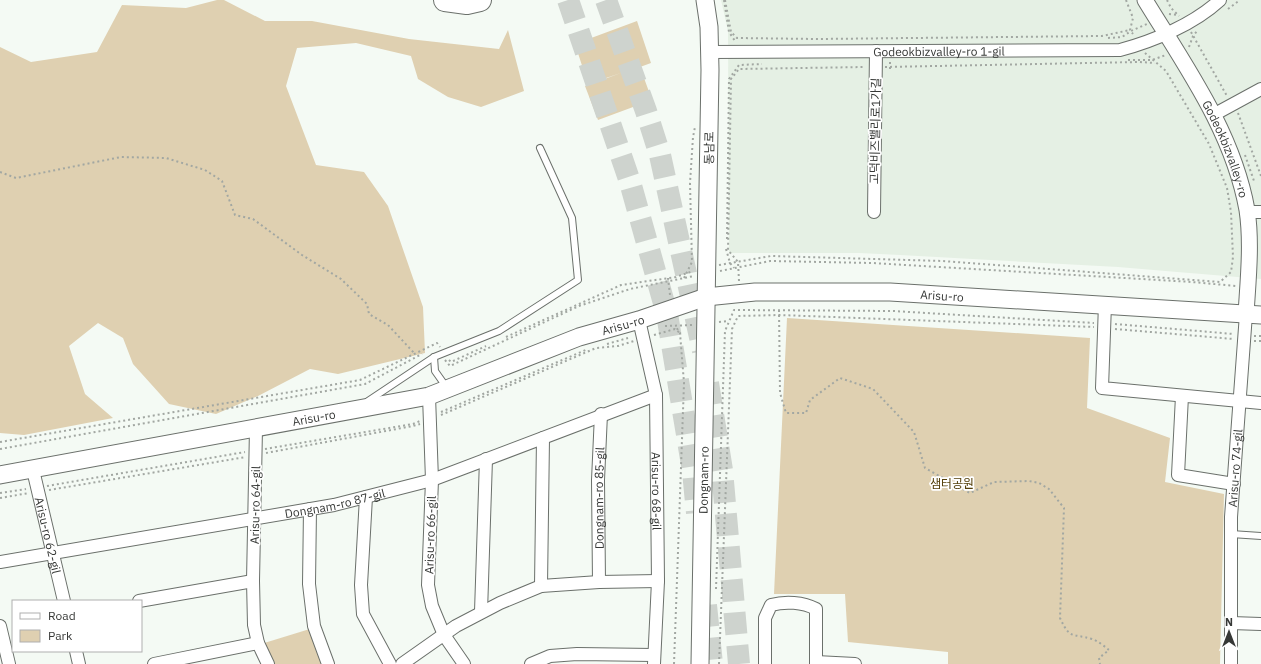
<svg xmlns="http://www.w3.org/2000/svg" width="1261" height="664" font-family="'IBM Plex Sans','Noto Sans KR',sans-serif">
<rect width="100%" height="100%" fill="#f4faf4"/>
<polygon fill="#e5f0e4" points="721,0 1261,0 1261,279 1118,267 900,255 859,253 729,253 728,31"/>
<g fill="#dfd0b1">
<polygon points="217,0 224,0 265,21 312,21 409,39 499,49 508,30 524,91 481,107 448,97 418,79 411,56 356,43 297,48 286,86 316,165 364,172 388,206 423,307 425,353 338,374 310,369 258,396 216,414 169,404 133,364 123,338 98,323 69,346 85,394 113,418 24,435 0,433 0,47 31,62 97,52 122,5 186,8"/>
<polygon points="637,21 651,63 640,67 652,100 598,120 585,86 621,73 588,84 575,44"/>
<polygon points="787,318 1090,338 1087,408 1170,438 1165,482 1224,494 1220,664 948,664 948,652 848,642 845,594 774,594"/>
<polygon points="313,628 325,664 269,664 261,644"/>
</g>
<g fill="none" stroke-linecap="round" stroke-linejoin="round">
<g stroke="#ced3ce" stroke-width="22" stroke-dasharray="22 11" stroke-linecap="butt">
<polyline points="568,0 630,182 667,314 693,471 697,513"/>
<polyline points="606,0 646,111 660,155 703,351"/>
<polyline points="708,383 722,470 739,664"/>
<polyline points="706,605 712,664"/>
</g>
<g stroke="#6b706b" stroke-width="8">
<g id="service">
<polyline points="434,357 435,371 447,388"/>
<polyline points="368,401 434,357 499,331 578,280 572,218 540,148"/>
<polyline points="1231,534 1261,536"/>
</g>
</g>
<g stroke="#6b706b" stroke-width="14">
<g id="minor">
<path id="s1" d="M710 52 1120 50C1154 41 1194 24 1220 0"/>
<polyline points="1215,114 1261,89"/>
<polyline points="874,212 876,51"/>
<polyline points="1247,212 1261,212"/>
<polyline points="1105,304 1102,388 1261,403"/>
<path id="s2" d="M639 320 656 395 658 581 654 664"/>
<polyline points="429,396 432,480 428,585 432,606 444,635 464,664"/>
<polyline points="1182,396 1178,475 1234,484"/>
<polyline points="256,428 253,581 254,625 258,643 268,664"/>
<path id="s3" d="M33 470 64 601"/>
<polyline points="366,497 361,585 363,614 390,664"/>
<polyline points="310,509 309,584 314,626 328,664"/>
<path id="s4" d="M0 562 334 505 432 480 656 395"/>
<path id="s5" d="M599 582 598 480 601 414"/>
<polyline points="541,586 543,438"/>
<polyline points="139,601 253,581"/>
<polyline points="481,612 486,459"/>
<polyline points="1231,623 1261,624"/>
<polyline points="0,626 9,664"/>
<polyline points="76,651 79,664"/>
<polyline points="816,662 855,664"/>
<polyline points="154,664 258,643"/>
<polyline points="402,664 456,626 500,603 541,586 599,582 658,581"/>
<polyline points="531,664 550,656 577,654 654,655"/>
<path d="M765 664V618L771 605C785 601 803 602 816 609V664"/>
<path id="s6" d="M1231 664V517L1246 314"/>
</g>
</g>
<g stroke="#6b706b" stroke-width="17">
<g id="tertiary">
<path id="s7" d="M1145 0C1186 67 1233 132 1247 210 1252 243 1248 281 1246 314"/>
</g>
</g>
<g stroke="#6b706b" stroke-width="19">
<g id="secondary">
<path id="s8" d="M0 475 429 396 579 337 639 320 706 297 755 292H890L1261 315"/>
<path id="s9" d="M700 664 710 70 709 27 705 0"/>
</g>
</g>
<g stroke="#6b706b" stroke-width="24">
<polyline id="motorway" points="445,0 467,3 480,0"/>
</g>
<g stroke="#a2a7a2" stroke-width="2" stroke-dasharray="2 3" stroke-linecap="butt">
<polyline points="724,0 729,32 735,41"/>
<polyline points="725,0 731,32 737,38 818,39 1102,36 1130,30"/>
<polyline points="1126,0 1133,18 1130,30 1133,34"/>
<polyline points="1167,0 1171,8 1179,16"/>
<polyline points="1228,9 1240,0"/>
<polyline points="1169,14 1178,15"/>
<polyline points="1191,32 1227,96"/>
<polyline points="1108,38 1122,37 1131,31 1147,24"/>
<polyline points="1189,47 1193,36 1198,30"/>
<polyline points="1128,60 1152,60 1166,55"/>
<polyline points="890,62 890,71"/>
<polyline points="885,67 1139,62 1155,63"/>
<polyline points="1238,113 1261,176"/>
<polyline points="1245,155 1254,181"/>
<polyline points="0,172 16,178 121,157 166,158 205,170 222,181 235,215 253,219 302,255 341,279 367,304 369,314 388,325 415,354"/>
<polyline points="727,239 729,79 739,65 762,64"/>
<polyline points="726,249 730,263 734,268"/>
<polyline points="719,265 771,256 943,261 1220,282 1231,272 1233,257 1231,212 1227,188 1209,144 1166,71 1145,53"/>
<polyline points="720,271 770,261 872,263 1192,282 1236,286"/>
<polyline points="668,278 670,295"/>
<polyline points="684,278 692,262 690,183 693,137 695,127"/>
<polyline points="739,281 738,262 728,250 731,79 739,69 865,67"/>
<path d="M779 310 780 393 786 413H806L810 400 840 378 873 389 914 432 925 468 970 493 994 482 1029 481 1039 483 1049 489 1064 508 1060 618C1070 640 1072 633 1092 639 1098 641 1104 646 1109 650L1099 658 1100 664"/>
<polyline points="719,322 729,321"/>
<polyline points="1115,324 1234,334"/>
<polyline points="665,326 693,325"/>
<polyline points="1115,329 1234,339"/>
<polyline points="654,335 675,329 680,333"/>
<polyline points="1254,336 1261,336"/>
<polyline points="506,337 621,285 676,277 693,271"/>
<polyline points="1254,341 1261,341"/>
<polyline points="607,344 628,338"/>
<polyline points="445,360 450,366 579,306 630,289 694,276"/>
<polyline points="449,360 451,362 486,346"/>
<polyline points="441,412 588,349"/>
<polyline points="441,415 596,348 618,346 634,341"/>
<polyline points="0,442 360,380 437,343 440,347"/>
<polyline points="0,449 365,384 422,354"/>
<polyline points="265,449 413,424 420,421"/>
<polyline points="266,453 413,426 420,424"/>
<polyline points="47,486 245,452"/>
<polyline points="49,490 246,457"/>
<polyline points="0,493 26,489"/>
<polyline points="0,498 29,493"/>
<polyline points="716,589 725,331 734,310 893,311 1094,323"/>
<polyline points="674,664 684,383 680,333 676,327"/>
<polyline points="719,664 732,329 738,316 780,315 1094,327"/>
</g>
<use href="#service" stroke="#fff" stroke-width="6"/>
<use href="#minor" stroke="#fff" stroke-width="12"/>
<use href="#tertiary" stroke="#fff" stroke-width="15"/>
<use href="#secondary" stroke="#fff" stroke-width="17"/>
<use href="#motorway" stroke="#fff" stroke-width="22"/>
</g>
<g text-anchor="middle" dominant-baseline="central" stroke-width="3.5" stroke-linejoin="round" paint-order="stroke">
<g font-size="12" fill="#363836" stroke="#fff">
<text stroke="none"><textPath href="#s1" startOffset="229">Godeokbizvalley-ro 1-gil</textPath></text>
<text transform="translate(875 131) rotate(-89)">고덕비즈밸리로1가길</text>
<text transform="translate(709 148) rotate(-89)">동남로</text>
<text stroke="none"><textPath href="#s7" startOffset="170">Godeokbizvalley-ro</textPath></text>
<text stroke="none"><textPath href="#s8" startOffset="967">Arisu-ro</textPath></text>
<text stroke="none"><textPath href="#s8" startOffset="643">Arisu-ro</textPath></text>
<text stroke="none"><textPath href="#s8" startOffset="319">Arisu-ro</textPath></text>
<text stroke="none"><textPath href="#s6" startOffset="196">Arisu-ro 74-gil</textPath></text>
<text stroke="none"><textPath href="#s9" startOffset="184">Dongnam-ro</textPath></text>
<text stroke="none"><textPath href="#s2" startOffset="173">Arisu-ro 68-gil</textPath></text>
<text stroke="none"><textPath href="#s5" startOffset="84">Dongnam-ro 85-gil</textPath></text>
<text stroke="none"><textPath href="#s4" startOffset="340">Dongnam-ro 87-gil</textPath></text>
<text transform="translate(255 505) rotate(-89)">Arisu-ro 64-gil</text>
<text stroke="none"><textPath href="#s3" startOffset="67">Arisu-ro 62-gil</textPath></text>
<text transform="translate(430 535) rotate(-88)">Arisu-ro 66-gil</text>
</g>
<g font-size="12" fill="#55400a" stroke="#fff">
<text x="952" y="483">샘터공원</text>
</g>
</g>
<rect x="12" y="600" width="130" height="52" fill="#ffffff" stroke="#afafaf"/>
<rect x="20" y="613" width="20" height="6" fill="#ffffff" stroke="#afafaf"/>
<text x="48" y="620" font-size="12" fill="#363836">Road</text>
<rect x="20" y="630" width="20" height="12" fill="#dfd0b1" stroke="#afafaf"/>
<text x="48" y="640" font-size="12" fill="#363836">Park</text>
<g transform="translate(1229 632)" stroke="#ffffff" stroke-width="3" paint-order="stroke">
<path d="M0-3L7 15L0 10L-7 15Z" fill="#363836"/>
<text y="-6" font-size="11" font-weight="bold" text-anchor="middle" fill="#363836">N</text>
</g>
</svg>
